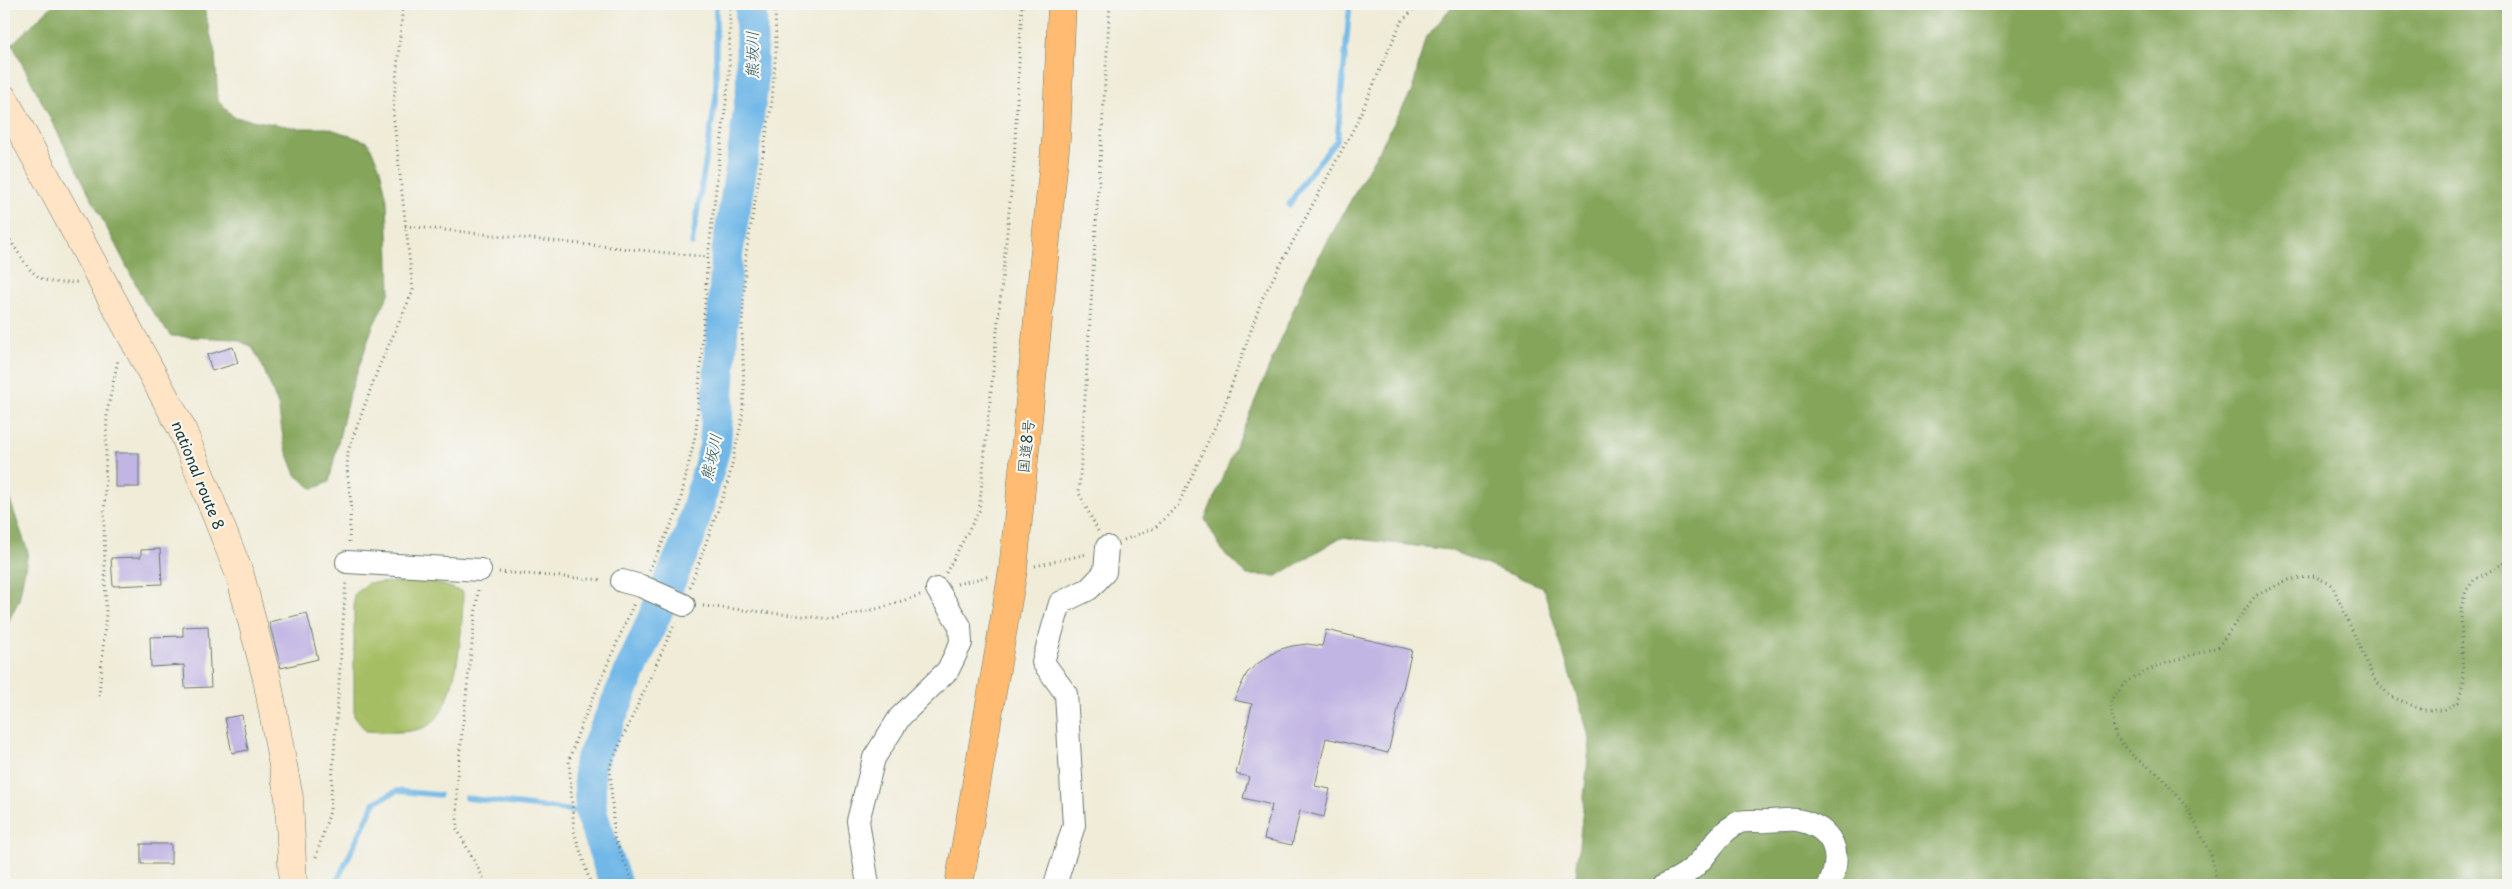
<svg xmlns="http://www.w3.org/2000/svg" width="2512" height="889" font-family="'Playpen Sans','Klee One',sans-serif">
<rect width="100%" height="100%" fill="#f6f6f2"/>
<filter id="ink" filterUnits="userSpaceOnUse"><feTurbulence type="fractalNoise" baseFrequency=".02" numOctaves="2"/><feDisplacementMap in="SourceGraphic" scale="10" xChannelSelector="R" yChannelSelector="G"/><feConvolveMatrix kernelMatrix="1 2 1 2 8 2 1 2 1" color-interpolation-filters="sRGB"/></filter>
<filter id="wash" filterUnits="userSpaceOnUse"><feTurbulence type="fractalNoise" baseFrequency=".0096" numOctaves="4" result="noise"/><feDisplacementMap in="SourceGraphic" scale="20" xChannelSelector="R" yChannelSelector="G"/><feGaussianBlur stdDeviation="1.12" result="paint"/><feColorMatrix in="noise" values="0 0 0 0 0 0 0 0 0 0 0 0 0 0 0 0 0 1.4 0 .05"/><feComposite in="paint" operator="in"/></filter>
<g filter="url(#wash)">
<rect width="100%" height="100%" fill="#f0ecd8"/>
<path fill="#a6be64" stroke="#627e4c" d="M432 581 463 592C463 624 458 716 423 728 405 734 385 732 366 731L354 716V595L368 583Z"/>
<g fill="#84a55a" stroke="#527147">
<polygon points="54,4 203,4 215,53 218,101 234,117 298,128 328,128 368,142 380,168 387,200 390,292 373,326 348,399 329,482 313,489 296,475 284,444 278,405 262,365 252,347 235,339 171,336 145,302 12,44"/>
<polygon points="1454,4 2508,4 2508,885 1575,885 1590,739 1543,587 1449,550 1341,537 1277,576 1247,575 1223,552 1205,519 1306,280 1412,91 1425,39"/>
<polygon points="4,483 28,552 19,600 4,630"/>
</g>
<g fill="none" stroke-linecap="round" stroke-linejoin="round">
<g stroke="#71b8e8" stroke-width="5.5">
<polyline points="1289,205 1306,178 1337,140 1350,4"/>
<polyline points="692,244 716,97 716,4"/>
<polyline points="466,798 591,813"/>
<polyline points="335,885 375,802 397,791 439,795"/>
</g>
<polyline stroke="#71b8e8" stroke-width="32" points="616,885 591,813 589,766 690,535 715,446 727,254 742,163 752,88 751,4"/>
</g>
<g id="blocks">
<g fill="#c1b5e3">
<polygon points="233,347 238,363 212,371 207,355"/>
<rect x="115" y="453" width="24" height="34"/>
<polygon points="160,549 162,584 113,586 111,558 141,557 141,550"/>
<polygon points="307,613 318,659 281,668 269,622"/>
<polygon points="208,626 211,687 185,688 184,665 151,667 150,637 183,636 183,627"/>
<polygon points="1326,630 1412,650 1388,753 1326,738 1315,786 1330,789 1324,817 1300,811 1292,845 1264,839 1272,805 1243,798 1249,777 1236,774 1252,704 1234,700 1247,673 1257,664 1278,650 1292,646 1307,644 1322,646"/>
<polygon points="242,715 248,750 232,753 225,718"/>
<rect x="141" y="844" width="30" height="20"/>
</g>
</g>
</g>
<g filter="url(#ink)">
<use href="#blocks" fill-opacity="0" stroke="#687a6d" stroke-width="1"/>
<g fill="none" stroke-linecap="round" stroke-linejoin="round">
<g stroke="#687a6d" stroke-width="24">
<g id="street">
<polyline points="347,562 480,570"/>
<polyline points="622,581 641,586 684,605"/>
<polyline points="868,885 858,821 874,758 900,717 948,670 961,643 960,626 937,589"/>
<polyline points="1055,885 1074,825 1066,694 1043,662 1060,603 1089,589 1105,572 1107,547"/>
<path d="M1664 885C1677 880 1692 871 1702 859 1713 846 1720 833 1736 824 1743 819 1757 822 1766 821 1775 821 1787 819 1797 820 1833 827 1844 853 1829 885"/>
</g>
</g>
<g stroke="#687a6d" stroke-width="29">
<polyline id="secondary" points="4,99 182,429 240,575 267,679 289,798 293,885"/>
</g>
<g stroke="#687a6d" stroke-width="29">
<polyline id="highway" points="959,885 1013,570 1056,139 1062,4"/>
</g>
<g stroke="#687a6d" stroke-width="3" stroke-dasharray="1 4" stroke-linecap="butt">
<polyline points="405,226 708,257"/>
<path d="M4 232C29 264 29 288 77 282"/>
<polyline points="1098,531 1079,493 1110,4"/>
<polyline points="1124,540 1155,528 1178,505 1223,410 1262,299 1356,124 1401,22 1419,4"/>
<polyline points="349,542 351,502 347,470 348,451 378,369 413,291 393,112 403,4"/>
<polyline points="1035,566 1087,554"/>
<polyline points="649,570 678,511 696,432 708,257 729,77 730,4"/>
<polyline points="499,572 603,580"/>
<polyline points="946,573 979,511 1014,162 1022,4"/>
<polyline points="957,584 990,576"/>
<polyline points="690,587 728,482 742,419 744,391 742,328 746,254 772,101 776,49 775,4"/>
<polyline points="478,590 457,777 457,829 487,885"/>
<polyline points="703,606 832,619 880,608 920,595"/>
<polyline points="99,696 106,613 104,527 107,412 118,360"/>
<polyline points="316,857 330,811 346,581"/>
<polyline points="591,885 574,831 569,760 578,733 634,603"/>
<polyline points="634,885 614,837 610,766 675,623"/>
<polyline points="2218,885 2211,855 2188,809 2160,775 2135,758 2115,735 2110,701 2127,681 2157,666 2218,647 2255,596 2288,580 2314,576 2332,585 2374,679 2390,696 2423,710 2444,710 2458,702 2463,683 2461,608 2466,591 2474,580 2508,561"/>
</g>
<use href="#street" stroke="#fff" stroke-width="22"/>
<use href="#secondary" stroke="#ffe4c6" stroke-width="28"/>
<use href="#highway" stroke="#febb71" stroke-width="28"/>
</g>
</g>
<g text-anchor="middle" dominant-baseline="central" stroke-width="4.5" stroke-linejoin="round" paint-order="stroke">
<g font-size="15" fill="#1f3d34" stroke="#f6f6f2">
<text transform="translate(1025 446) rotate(-84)">国道8号</text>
<text transform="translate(199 475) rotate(68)">national route 8</text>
</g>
<g font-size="16" font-style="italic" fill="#345c61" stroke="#f6f6f2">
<text transform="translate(751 55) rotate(-90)">熊坂川</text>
<text transform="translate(710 457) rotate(-78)">熊坂川</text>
</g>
</g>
<rect width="2512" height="889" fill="none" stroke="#f6f6f2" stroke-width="20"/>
</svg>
